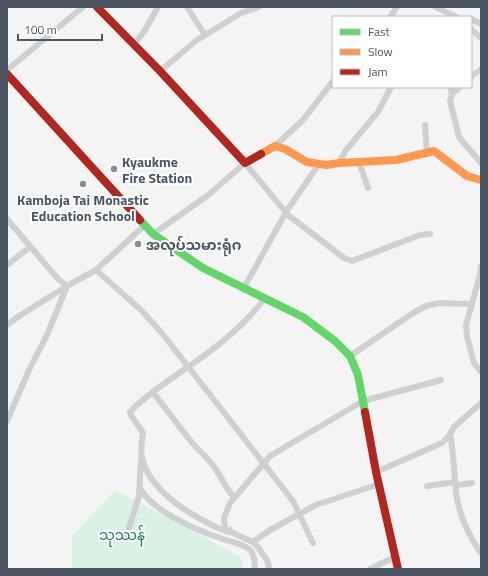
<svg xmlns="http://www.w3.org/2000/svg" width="488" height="576" font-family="'Titillium Web','Noto Sans Myanmar',sans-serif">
<rect width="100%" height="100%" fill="#f4f4f4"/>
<polygon fill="#d9f2e3" points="115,490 241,557 243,569 72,569 72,536"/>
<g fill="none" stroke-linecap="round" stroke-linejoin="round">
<g stroke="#ced0d2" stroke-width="6">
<polyline points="187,7 205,35"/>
<polyline points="435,7 457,17"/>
<polyline points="390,17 397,7"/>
<polyline points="471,19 481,24"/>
<polyline points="471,29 481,38"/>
<polyline points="134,45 145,30 158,7"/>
<polyline points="7,70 83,7"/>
<polyline points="160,71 197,40 241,13 259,7"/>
<polyline points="471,77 481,69"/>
<polyline points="450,87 452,94 450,101 459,137 481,163"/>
<polyline points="452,94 460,87"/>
<polyline points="425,125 427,153"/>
<polyline points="275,146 303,120 333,81"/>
<polyline points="359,162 368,188"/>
<polyline points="339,163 346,150 378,112 391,87"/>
<polyline points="7,219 58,279 67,286 19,316 7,325"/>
<polyline points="153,234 207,196 245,163 288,215 344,258 352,261 420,235 430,234"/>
<polyline points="7,265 30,247"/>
<polyline points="481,266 480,275 466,325 467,337 474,363 481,372"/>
<polyline points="96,270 141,310 161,332 293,501 313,543"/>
<polyline points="244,288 286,212 319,164"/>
<polyline points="350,356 413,313 426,306 439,303 472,304"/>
<path d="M153 393C168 410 180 429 195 446 201 452 207 458 212 464 221 475 225 488 234 497"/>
<polyline points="7,421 29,370 47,335 67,286 96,270 145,225"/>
<path d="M450 434C454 453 454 473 456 493 459 514 469 536 481 553"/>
<polyline points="376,472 442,443 449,436 454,427 481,403"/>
<polyline points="427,486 455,482 458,485 472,483"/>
<path d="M140 488C152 511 196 530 220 538 229 542 244 543 251 551 255 556 255 563 255 569"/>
<polyline points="230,530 233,533 253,542 258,547 268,562 269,569"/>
<polyline points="225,531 224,518 230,503 270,456 363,401 441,380"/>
<path d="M233 533C227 531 221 530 216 527 188 514 148 489 142 457 140 449 142 441 143 433L131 415 130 412C146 395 168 381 188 367 216 348 244 326 265 298"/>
<polyline points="126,537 139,496 141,459"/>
<polyline points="253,542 270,530 316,505 379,484"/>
<polyline points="370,569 395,557"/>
</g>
<polyline stroke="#63d668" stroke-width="8" points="140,220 153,234 203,268 303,317 335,341 350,356 358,375 365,412"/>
<polyline stroke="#ff974d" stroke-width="8" points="261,154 275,146 285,149 307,162 326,165 339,163 396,160 434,151 467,176 481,180"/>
<g stroke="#b3261e" stroke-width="8">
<polyline points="97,7 160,71 245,163 261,154"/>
<polyline points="7,74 140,220"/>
<polyline points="365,412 376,472 398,569"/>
</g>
</g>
<g fill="#868d94" stroke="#fff" stroke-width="1.5">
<circle cx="114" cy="169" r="4"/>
<circle cx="83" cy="184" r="4"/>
<circle cx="138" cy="244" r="4"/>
</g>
<g text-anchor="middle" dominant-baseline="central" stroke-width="4" stroke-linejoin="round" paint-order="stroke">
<g font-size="14" font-weight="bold" fill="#4a5661" stroke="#fff" text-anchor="start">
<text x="122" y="161">Kyaukme<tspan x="122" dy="16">Fire Station</tspan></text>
<text x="83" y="199" text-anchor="middle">Kamboja Tai Monastic<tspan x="83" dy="16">Education School</tspan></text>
<text x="146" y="244">အလုပ်သမားရုံဂ</text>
</g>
<g font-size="14" fill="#17864f" stroke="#fff">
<text x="122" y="534">သုဿန်</text>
</g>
</g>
<rect width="488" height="576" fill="none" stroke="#4a5661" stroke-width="16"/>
<rect x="332" y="16" width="140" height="72" fill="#ffffff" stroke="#b7bbc0"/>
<rect x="340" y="29" width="20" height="6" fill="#63d668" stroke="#b7bbc0"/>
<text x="368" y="36" font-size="12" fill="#4a5661">Fast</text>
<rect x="340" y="49" width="20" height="6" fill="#ff974d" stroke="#b7bbc0"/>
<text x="368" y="56" font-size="12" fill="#4a5661">Slow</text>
<rect x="340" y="69" width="20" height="6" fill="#b3261e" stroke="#b7bbc0"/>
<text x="368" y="76" font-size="12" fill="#4a5661">Jam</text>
<path d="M18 34v6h84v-6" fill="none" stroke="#4a5661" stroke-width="2"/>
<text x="24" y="34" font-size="12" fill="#4a5661" stroke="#ffffff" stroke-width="3" paint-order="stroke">100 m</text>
</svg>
